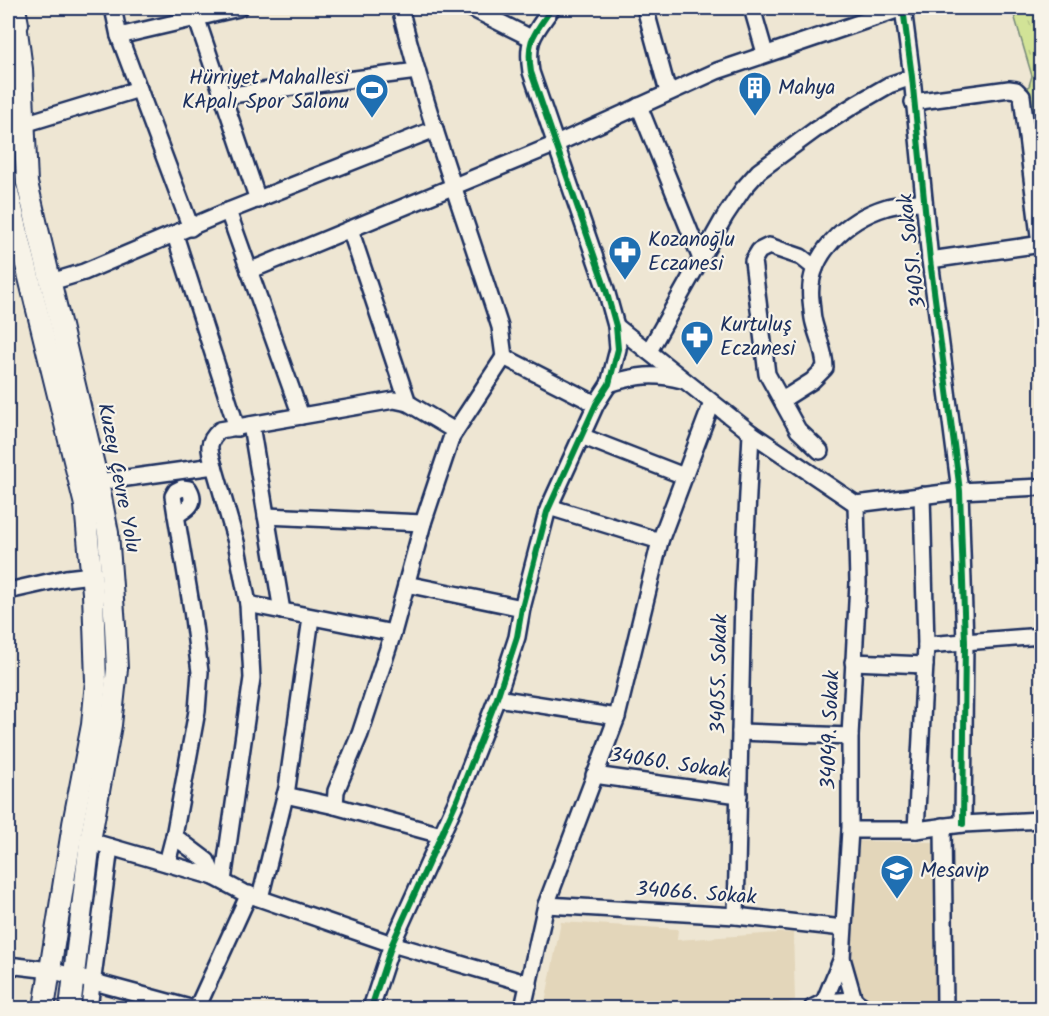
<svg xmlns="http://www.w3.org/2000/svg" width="1049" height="1016" font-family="Kalam,sans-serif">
<defs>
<pattern id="park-tufts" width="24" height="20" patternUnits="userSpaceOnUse" patternTransform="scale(1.5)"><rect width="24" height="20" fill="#d2e397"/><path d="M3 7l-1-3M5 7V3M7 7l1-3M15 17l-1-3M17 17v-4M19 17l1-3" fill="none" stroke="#b4c385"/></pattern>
</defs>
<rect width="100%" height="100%" fill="#eee6d3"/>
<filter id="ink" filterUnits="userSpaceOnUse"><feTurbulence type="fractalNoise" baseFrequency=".0167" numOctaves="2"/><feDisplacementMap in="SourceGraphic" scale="12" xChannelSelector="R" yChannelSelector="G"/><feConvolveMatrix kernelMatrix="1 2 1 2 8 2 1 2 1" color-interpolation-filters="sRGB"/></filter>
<g filter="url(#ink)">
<g fill="#e3d6ba">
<polygon points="858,841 940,842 940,1008 880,1008 862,997 851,957"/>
<polygon points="561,922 678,929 677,940 793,932 795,1000 779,1008 544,1008"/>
</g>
<polygon fill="url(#park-tufts)" stroke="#76897a" stroke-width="1.5" points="1012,8 1029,8 1036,16 1041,30 1041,202 1028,89 1032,76"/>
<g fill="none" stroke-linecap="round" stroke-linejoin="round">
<g stroke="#1b2f5e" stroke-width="20">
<g id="minor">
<polyline points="113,8 119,36 191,228"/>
<polyline points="193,8 258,200"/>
<path d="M400 8C427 116 466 221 500 327L504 357 596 404"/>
<polyline points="471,8 531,38"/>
<polyline points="645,8 668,92"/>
<polyline points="752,8 765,53"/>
<polyline points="903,8 912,77 930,260 960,491 965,642 963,824"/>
<polyline points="119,36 239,8"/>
<polyline points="223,96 417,71"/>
<polyline points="913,102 1009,89 1016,90 1022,96 1040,244"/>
<polyline points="639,106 701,259"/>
<polyline points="24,124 139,89"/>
<polyline points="228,211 301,416"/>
<polyline points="350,229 408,403"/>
<polyline points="175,235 237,428"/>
<polyline points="930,260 1042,244"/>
<polyline points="815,268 801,257 769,246 759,251 753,261 767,374 798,430 820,451"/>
<polyline points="249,271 556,144 717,71 903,8"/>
<polyline points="51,282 84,272 228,211 435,129"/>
<polyline points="616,326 751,433 856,504 960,491 1042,487"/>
<polyline points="649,351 725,216 743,189 759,171 815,130 856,104 889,85 912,77"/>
<path d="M609 384C636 375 655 373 682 380"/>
<path d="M782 400 812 381 825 368C825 351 818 339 814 323 812 316 812 308 811 300 806 255 847 219 887 207 898 204 912 203 924 201"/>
<polyline points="251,425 282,611"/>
<polyline points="581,436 684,476"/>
<polyline points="214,466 236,542 248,604 252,678 223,881"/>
<path d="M98 482 214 466C209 449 206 443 220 430L394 400 408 403 455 431"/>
<path d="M182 488 189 489C197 503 188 509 176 515L173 496 176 491Z"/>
<polyline points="549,507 660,541"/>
<polyline points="266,516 423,523"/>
<polyline points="406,584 522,608"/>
<polyline points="8,591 66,578 92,575"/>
<polyline points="248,604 393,633"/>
<polyline points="926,645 1042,636"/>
<polyline points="853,662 925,665"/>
<polyline points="497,698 617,717"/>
<polyline points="740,732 850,736"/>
<polyline points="594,775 739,795"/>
<polyline points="285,795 335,806"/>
<polyline points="943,826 945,1008"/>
<polyline points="850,830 916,830 963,824 1042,820"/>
<polyline points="916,830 926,645 922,495"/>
<polyline points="441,835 335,806 336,791 360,734 393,633 423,523 452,436 504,357"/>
<polyline points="174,836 207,861 214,877"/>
<polyline points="90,841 214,877 244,893 392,944 529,984"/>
<polyline points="167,863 174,836 197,711 200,672 192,610 176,515"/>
<polyline points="260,898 287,788 311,618"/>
<polyline points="546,905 736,916 843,928"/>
<polyline points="736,916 743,595 751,433"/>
<polyline points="8,965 50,970 190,1008"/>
<polyline points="89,1008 110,847"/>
<polyline points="197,1008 249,894"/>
<path d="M371 1008 392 944 457 800 497 698 517 637 522 608 547 512 596 404 609 384 618 349 616 326 606 290 531 72C526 39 534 34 552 8"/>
<polyline points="523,1008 546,905 617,717 660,541 712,403"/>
<polyline points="812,1008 824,1002 854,1000 866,1008"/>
<polyline points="825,1008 824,1002 842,958"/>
<polyline points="855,1008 854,1000 842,958 850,830 850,736 858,583 856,504"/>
</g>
</g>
<g stroke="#1b2f5e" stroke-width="24">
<g id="major">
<polyline points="17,31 22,69 27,183 98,482 108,533 115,626 117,669 111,725 90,841 70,1008"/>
<polyline points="11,42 18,24 15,8"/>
<polyline points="8,192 85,505 93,593 96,681 92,725 73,824 44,1008"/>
</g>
</g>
<use href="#minor" stroke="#f7f3e8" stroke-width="15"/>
<use href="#major" stroke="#f7f3e8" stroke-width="20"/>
<g stroke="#f7f3e8" stroke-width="10">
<g id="cycleway">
<polyline points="903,8 912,77 930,260 960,491 965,642 963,824"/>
<path d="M371 1008 392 944 457 800 497 698 517 637 522 608 547 512 596 404 609 384 618 349 616 326 606 290 531 72C526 39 534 34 552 8"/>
</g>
</g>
<use href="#cycleway" stroke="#00873e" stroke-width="6"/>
</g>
</g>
<defs>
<g id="building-pin" transform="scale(1.725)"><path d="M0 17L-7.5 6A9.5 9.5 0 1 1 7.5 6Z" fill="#1f6fb2" stroke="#f7f3e8"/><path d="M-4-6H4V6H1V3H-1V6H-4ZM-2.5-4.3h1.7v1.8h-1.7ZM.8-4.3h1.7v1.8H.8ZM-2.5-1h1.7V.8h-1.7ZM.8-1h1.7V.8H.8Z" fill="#fff"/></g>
<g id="stadium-pin" transform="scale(1.725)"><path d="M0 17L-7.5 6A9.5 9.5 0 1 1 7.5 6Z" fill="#1f6fb2" stroke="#f7f3e8"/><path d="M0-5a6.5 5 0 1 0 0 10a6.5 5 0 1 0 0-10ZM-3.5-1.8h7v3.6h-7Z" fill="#fff"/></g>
<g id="pharmacy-pin" transform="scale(1.725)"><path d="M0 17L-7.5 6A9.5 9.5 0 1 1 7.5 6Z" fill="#1f6fb2" stroke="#f7f3e8"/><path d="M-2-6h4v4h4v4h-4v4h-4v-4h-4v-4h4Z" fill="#fff"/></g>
<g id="school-pin" transform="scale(1.725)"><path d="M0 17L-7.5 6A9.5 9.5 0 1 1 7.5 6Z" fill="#1f6fb2" stroke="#f7f3e8"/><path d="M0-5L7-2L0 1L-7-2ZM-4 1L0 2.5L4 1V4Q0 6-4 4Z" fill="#fff"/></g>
</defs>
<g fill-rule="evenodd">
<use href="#building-pin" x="755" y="88"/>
<use href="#stadium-pin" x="372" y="90"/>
<use href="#pharmacy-pin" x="625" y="252"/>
<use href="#pharmacy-pin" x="697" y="337"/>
<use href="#school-pin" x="897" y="871"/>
</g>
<g text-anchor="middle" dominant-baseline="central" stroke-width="4.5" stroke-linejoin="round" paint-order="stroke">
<g font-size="21" fill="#1b2f5e" stroke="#f7f3e8" text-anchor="start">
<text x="349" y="78" text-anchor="end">Hürriyet Mahallesi<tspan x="349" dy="24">KApalı Spor Salonu</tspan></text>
<text x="778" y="88">Mahya</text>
<text x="648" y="240">Kozanoğlu<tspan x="648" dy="24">Eczanesi</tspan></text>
<text x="720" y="325">Kurtuluş<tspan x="720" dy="24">Eczanesi</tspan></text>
<text x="920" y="871">Mesavip</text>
</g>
<g font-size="21" fill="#1b2f5e" stroke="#f7f3e8">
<text transform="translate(913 251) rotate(-97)">34051. Sokak</text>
<text transform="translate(118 478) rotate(79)">Kuzey Çevre Yolu</text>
<text transform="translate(720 674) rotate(-89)">34055. Sokak</text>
<text transform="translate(831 730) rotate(-88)">34049. Sokak</text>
<text transform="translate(669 764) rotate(8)">34060. Sokak</text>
<text transform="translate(696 894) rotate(4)">34066. Sokak</text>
</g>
</g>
<rect width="1049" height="1016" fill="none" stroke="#f7f3e8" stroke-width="30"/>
<rect x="15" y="15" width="1019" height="986" fill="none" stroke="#1b2f5e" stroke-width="2" filter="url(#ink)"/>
</svg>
